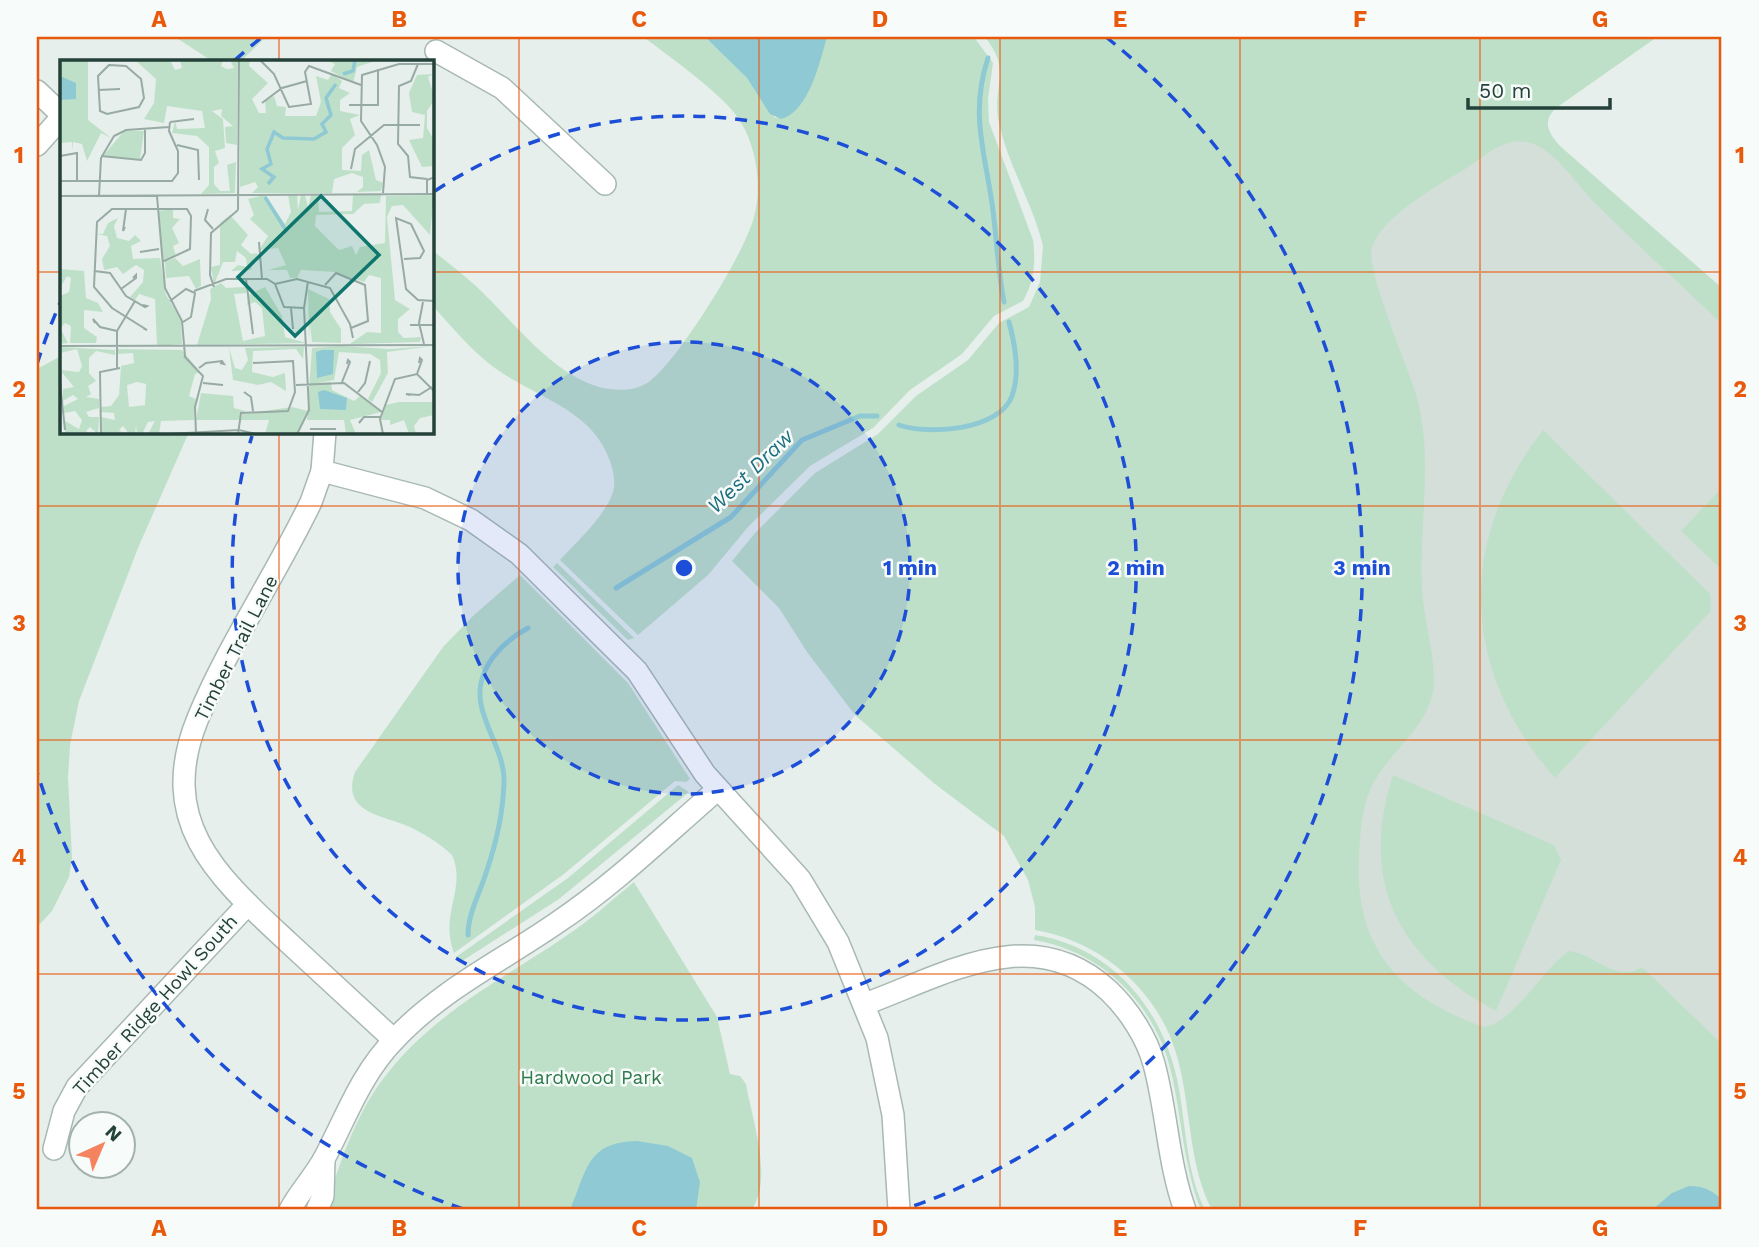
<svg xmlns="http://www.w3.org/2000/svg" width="1759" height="1247" font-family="'Work Sans',sans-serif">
<rect width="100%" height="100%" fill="#e6efeb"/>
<polygon fill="#d4dfda" points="1474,69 1722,308 1722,1210 1428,1210 877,677"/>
<g fill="#bfe0c8">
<polygon points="175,37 266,37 241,61 212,61"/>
<path d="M644 37H705L747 78 775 118 791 114 803 100 827 37H974L993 63 988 99 989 122 1033 240C1036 262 1034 282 1023 301L994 316 962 354 910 390 873 428 810 466 748 527 708 575 638 635 560 560C578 540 604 518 613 492 616 482 613 470 610 461 593 409 532 396 492 366 470 349 451 326 432 305V250C447 262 463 274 477 287 513 321 550 372 599 387 615 391 636 392 650 381 679 359 745 253 754 217 762 188 757 150 742 124 727 96 670 58 644 37Z"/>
<path d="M985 37H1657L1556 108C1542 121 1548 133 1560 146L1722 288V324C1680 284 1637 245 1596 204 1578 186 1562 160 1540 147 1512 131 1490 152 1468 167 1440 185 1382 215 1372 248 1365 269 1408 366 1416 394 1434 457 1419 523 1422 587 1423 618 1434 649 1434 680 1434 726 1388 750 1371 788 1361 810 1360 836 1359 860 1355 950 1402 998 1484 1027 1515 1022 1541 970 1569 951 1593 953 1616 984 1642 967L1722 1044V1200C1698 1177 1673 1190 1652 1210H1212C1189 1166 1191 1112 1179 1064 1163 995 1105 942 1035 930V907L1028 880 1004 836 935 784 855 715 807 652 779 608 732 561 755 533 815 473 878 434 916 396 968 360 999 323 1029 307 1040 282 1043 246C1033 204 1008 165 999 123 991 84 1014 74 985 37Z"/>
<polygon points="61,356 61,432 189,432 138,548 79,701 70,745 68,777 72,858 69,877 52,911 37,927 37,369"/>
<path d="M1543 430 1710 594 1711 611 1555 778C1462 673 1455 542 1543 430Z"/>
<polygon points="1722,488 1722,570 1681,531"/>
<polygon points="557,563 634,638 628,640 553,567"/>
<path d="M520 575 628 683 690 779 686 782 675 781 564 874 454 953C439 914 467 888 452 855 441 844 426 835 412 828 386 815 340 815 355 772L443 647 474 615Z"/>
<path d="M1393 775 1554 845 1561 860 1496 1011C1399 959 1358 883 1393 775Z"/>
<polygon points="678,785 689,792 559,899 459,963 456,957 568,878"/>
<path d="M634 882 717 1017 730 1074 740 1076 746 1084C752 1119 774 1181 751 1210H325C339 1166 353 1121 380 1083 431 1014 494 985 563 938 588 922 611 901 634 882Z"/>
<path d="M1035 935C1114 947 1166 1013 1179 1089 1186 1129 1187 1174 1205 1210H1201C1182 1162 1182 1112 1169 1064 1151 1000 1100 951 1034 940Z"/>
</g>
<g fill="#8ec9d4">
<path d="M705 37H827C820 61 809 112 781 119L770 114 747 78Z"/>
<path d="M637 1141 668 1146 692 1158 700 1182 696 1210H570C587 1171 586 1142 637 1141Z"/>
<path d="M1689 1186C1703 1186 1712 1190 1722 1200V1210H1652L1672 1193Z"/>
</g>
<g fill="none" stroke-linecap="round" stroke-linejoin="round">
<g stroke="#8ec9d4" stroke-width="5">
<path d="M988 58C969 116 986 154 993 211 997 241 998 272 1004 302"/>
<path d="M899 425C928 435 999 431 1012 396 1020 374 1015 344 1009 322"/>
<polyline points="616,588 731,517 802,440 860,416 877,416"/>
<path d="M468 935C468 913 480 893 486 873 496 844 503 813 504 783 506 748 471 713 482 679 488 657 509 638 528 628"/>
</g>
<g stroke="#a8b8b2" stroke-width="24">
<g id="street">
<polyline points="436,51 502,88 605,184"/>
<polyline points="37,91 61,114"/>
<polyline points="37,145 61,118"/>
<path d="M325 432 322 471 311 502C276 575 229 643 198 718 155 823 218 877 289 943 324 975 359 1008 394 1040"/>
<polyline points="322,471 425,498 471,520 519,554 637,671 705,774 800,879 838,942 877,1038 893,1115 899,1210"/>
<path d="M865 1004C947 974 1033 920 1109 991 1129 1010 1147 1038 1154 1064 1167 1112 1168 1163 1185 1210"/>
<polyline points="54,1149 64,1111 77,1087 248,904"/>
<path d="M290 1210C300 1191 315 1176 325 1157 347 1115 361 1074 395 1039 442 989 502 961 558 922 615 884 666 834 717 790"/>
<polyline points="317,1210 323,1196 324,1159"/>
</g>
</g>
<use href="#street" stroke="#fff" stroke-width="21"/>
</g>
<path fill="none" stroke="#e8590c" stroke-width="2" stroke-opacity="0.55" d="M279 37V61M519 37V1210M759 37V1210M1000 37V1210M1240 37V1210M1480 37V1210M37 272H61M432 272H1722M279 432V1210M37 506H1722M37 740H1722M37 974H1722"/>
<circle cx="684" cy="568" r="226" fill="#1d4ed8" fill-opacity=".12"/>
<g fill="none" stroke="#1d4ed8" stroke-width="3.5" stroke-dasharray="12 9">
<circle cx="684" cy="568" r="226"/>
<path d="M435 191A452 452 0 1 1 252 436"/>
<path d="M463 1209A678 678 0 0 1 37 772M37 364A678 678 0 0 1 60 303M235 60A678 678 0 0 1 262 37M1106 37A678 678 0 0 1 905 1209"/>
</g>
<g text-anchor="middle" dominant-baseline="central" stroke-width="5" stroke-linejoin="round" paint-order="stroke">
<g font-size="19" fill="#24423a" stroke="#f7fbf9">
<text transform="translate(236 648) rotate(-63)">Timber Trail Lane</text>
<text transform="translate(155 1005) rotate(-48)">Timber Ridge Howl South</text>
</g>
<g font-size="19" fill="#2d7a4b" stroke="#f7fbf9">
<text x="591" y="1077">Hardwood Park</text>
</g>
<g font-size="21" font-style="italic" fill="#1c6f80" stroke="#f7fbf9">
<text transform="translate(750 471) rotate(-44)">West Draw</text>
</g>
</g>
<g transform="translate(60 60)">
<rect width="374" height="374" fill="#e6efeb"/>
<path d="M0 0H28V60L51 78 41 73 27 101 22 84 13 82V91L12 82 0 83ZM75 0H110L115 10 122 8 120 0H163L161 6 167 9 174 8 170 0H178L177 85 166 83 165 67 173 66 161 56 162 49 152 51 163 59 165 88 155 91 159 103 154 107V124L160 131H170L167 105 176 102 175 133 141 134 149 125V87L137 76 112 73 115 61 117 69 145 68 142 51 107 46 104 63 84 59 94 43 96 19ZM180 0H190L189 6 208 23 192 39 199 53H206L205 41 214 36 217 46 226 47 225 56H256L261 42 256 16 268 20 272 14 282 21 279 28 290 33 280 40V51L300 55 290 59 295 75 282 88V110L301 111 302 95 309 90 316 120 323 123 321 131 297 132 303 127V117L292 113 274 119 272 133H192L198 127 195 122 180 127ZM266 0H318L297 7 293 23 271 11 275 4ZM374 14 368 17 375 39 367 51V68L374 80V106L362 107 349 80 363 78 365 55 352 52 349 33 357 15ZM64 71H84L80 99 43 96ZM205 135 225 164 231 152 228 135H237L238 150 241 135H245L248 147 251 135H258L259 152 292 151 293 135H321L320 143 304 144 293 154 256 155 255 166 279 190 292 186 296 195 300 187 325 183 326 136 374 135 370 175 343 145 332 146 327 157 335 240 350 249 338 259V272L344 278 361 277 360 282 290 284 307 272 321 273V218L309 215 304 222 274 212 241 210 237 218H230L227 210H208L226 205 218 188 199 190 208 176 190 159 194 155 188 139ZM113 149V158L120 159 112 168 119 183 113 186 116 196 103 200 98 151ZM170 155 188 175 181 185 191 194 197 193 200 200 193 202 191 210 171 211 178 205 187 207 186 198 177 191 175 202H163L154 225 151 207 160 205V163ZM58 158 54 166 57 178 69 181 75 175 81 181 71 186 73 199 100 198 106 235 121 260 122 284 97 286 95 239 79 234 75 240 70 237 83 222 84 210 76 205 63 214 57 207 44 210 42 199 50 186 47 176 36 174H43L48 163ZM115 198 123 206 140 199 141 226 136 229 129 216 106 218 105 202ZM0 209 24 211 26 238 38 243 43 252 24 250V268L37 277 36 283H10L11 266 5 263 0 268 8 283 0 284V236L9 232 11 218 7 216 0 228ZM161 223 166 228 186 227V233L174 234 183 281 205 276 202 248 195 242 187 245 188 235 205 227 222 256 225 277 247 283 137 285 151 239 150 229ZM248 229 269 239 270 252 281 269V283L252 282 250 263 249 281ZM280 286 329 289 372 286 327 292 328 313 312 342 308 339 321 313 320 300 310 294 279 292 274 320 258 323 271 322 272 330 294 341 300 336 321 352 290 360 296 374H286L284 360H247L252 288ZM0 287 55 290V295L36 291 29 298V313L36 321 28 326 31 334 26 337 39 339V348L26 352 29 357H39L38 374 30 367 26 371 31 374H5V361L19 369 22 360 15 351 4 353V346L18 339 13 335 3 341V329L14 327 0 310 19 312 22 306 17 289 0 293ZM244 287 243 299 236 289 193 291 192 312 213 317 225 313 226 331 211 322 198 325 173 320 169 288 175 308 182 310 188 300 185 288ZM58 289 122 290 140 312 135 314 129 336 136 339 134 360 101 361 99 374H88L95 361 88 362 82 374H77L76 365 75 374H69L63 366 59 370 64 374H42L41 357 55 360 54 353 41 352V347L51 346 59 335 61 306 74 303 73 293 57 294ZM77 322 86 324 85 345 69 347 67 325ZM141 333 173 336 174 348 185 351 178 360H136ZM339 342H374V355L360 358 354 366 356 374H349L344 360 330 365V360H321L326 345ZM232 347 248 351 236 374H205L209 360H180L183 354Z" fill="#bfe0c8" fill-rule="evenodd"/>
<path d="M0 16 16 23V39L0 40ZM262 290H274L273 314 257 318 256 292ZM264 330 287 338 286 350 260 349 258 332Z" fill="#8ec9d4"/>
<path fill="none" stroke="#8ec9d4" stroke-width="3.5" d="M283 14 293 11 295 0M208 124 214 117 202 109 211 104 207 89 214 72 223 78 254 79 266 72 262 64 271 55 266 38 276 24M205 137 227 172"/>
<path fill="none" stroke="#98aaa4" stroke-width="2" d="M200 0 214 14 229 47 251 44 245 12 249 6 301 25M358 4 351 21 339 26 338 84 348 96 350 117 367 119M49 5 66 6 81 19 84 38 79 47 47 54 40 51 38 16ZM38 30 60 29M202 43 222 28 247 21M289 45H318V9M110 62 134 59M117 85 138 90 139 120M0 96 17 93V120M41 96 81 100 85 93V69M291 109 295 89 324 65H360H355M0 121H112L118 113V91L109 71 110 62M323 133 325 107 317 85 301 61 302 15 339 4H375M367 134V120L375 117M0 136 375 134M39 136 41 98 54 76 66 70 109 67M97 136 105 228 122 261 125 296M148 149 145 160 153 169M178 150 179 0M65 167 63 171 66 149M199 182 202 219M84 192H80L99 189M344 199 360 198 364 191 351 164 336 158 346 229 358 240 375 241M34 211 50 213 66 236 85 247 87 246 83 245M186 219 193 274M215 224 237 219 270 228 290 264 293 278M265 225 276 213 305 225 308 261 291 268M154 227 150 215 151 173 178 150M61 229 76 218V215L73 218M134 231 166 219H207L215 224 224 247 244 248M110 241 126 229 135 233 131 257 123 262M363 242 359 263 364 284M231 248 233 269M35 263 33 259 40 267 57 271M350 265H375M83 268 87 270 52 248 34 227 37 162 52 149H127L131 156 130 189 102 202M0 286 375 285M124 296 143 316 135 347 136 374M57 308V271L75 241M139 308 146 303 162 301 164 304 160 303M357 314 362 300 360 298 359 303M0 322 5 370M282 322 290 302 288 300 287 304M143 323 163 325H159M236 325 284 323 322 352M184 332 191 337 193 351M298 332 305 323 310 301 309 305M350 335 346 334 359 335 372 327M301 360 299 363 304 357H320M250 369H276M41 374 40 312 60 308M108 374 179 370 196 374M178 374 181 353 228 351 235 332 233 301 193 303M237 374 249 350 244 248 248 221M323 374 320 359 335 319 357 314 375 332"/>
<path fill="#0f766e" fill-opacity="0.15" stroke="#0f766e" stroke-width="3.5" d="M261 136 319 195 235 276 178 217Z"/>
<rect width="374" height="374" fill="none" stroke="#24423a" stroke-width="3.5"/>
</g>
<circle cx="684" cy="568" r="10" fill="#1d4ed8" stroke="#f7fbf9" stroke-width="3.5"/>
<g font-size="21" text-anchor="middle" font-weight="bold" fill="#1d4ed8" stroke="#f7fbf9" stroke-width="5" stroke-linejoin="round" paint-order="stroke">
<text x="910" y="575">1 min</text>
<text x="1136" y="575">2 min</text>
<text x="1362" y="575">3 min</text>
</g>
<rect width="1759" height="1247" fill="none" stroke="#f7fbf9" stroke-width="77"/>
<g transform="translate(102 1145) rotate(44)"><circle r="33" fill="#f7fbf9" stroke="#a3b1ad" stroke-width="2"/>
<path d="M0-5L12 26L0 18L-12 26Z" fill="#f4845f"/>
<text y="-10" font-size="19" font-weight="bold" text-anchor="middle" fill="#24423a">N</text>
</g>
<path d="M1468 98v10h142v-10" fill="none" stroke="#24423a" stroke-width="3.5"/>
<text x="1479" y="98" font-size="21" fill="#24423a" stroke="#f7fbf9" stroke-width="5" paint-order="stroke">50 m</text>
<rect x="38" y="38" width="1682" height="1170" fill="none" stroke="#e8590c" stroke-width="2.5"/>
<g font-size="23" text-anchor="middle" font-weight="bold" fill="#e8590c">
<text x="159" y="27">A</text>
<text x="399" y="27">B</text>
<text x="639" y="27">C</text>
<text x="880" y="27">D</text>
<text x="1120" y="27">E</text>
<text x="1360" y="27">F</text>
<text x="1600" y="27">G</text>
<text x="19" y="163">1</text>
<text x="1740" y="163">1</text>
<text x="19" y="397">2</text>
<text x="1740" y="397">2</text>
<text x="19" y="631">3</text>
<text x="1740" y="631">3</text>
<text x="19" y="865">4</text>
<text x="1740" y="865">4</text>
<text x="19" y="1099">5</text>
<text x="1740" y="1099">5</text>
<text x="159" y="1236">A</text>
<text x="399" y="1236">B</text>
<text x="639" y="1236">C</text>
<text x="880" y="1236">D</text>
<text x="1120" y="1236">E</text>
<text x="1360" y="1236">F</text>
<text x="1600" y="1236">G</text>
</g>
</svg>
